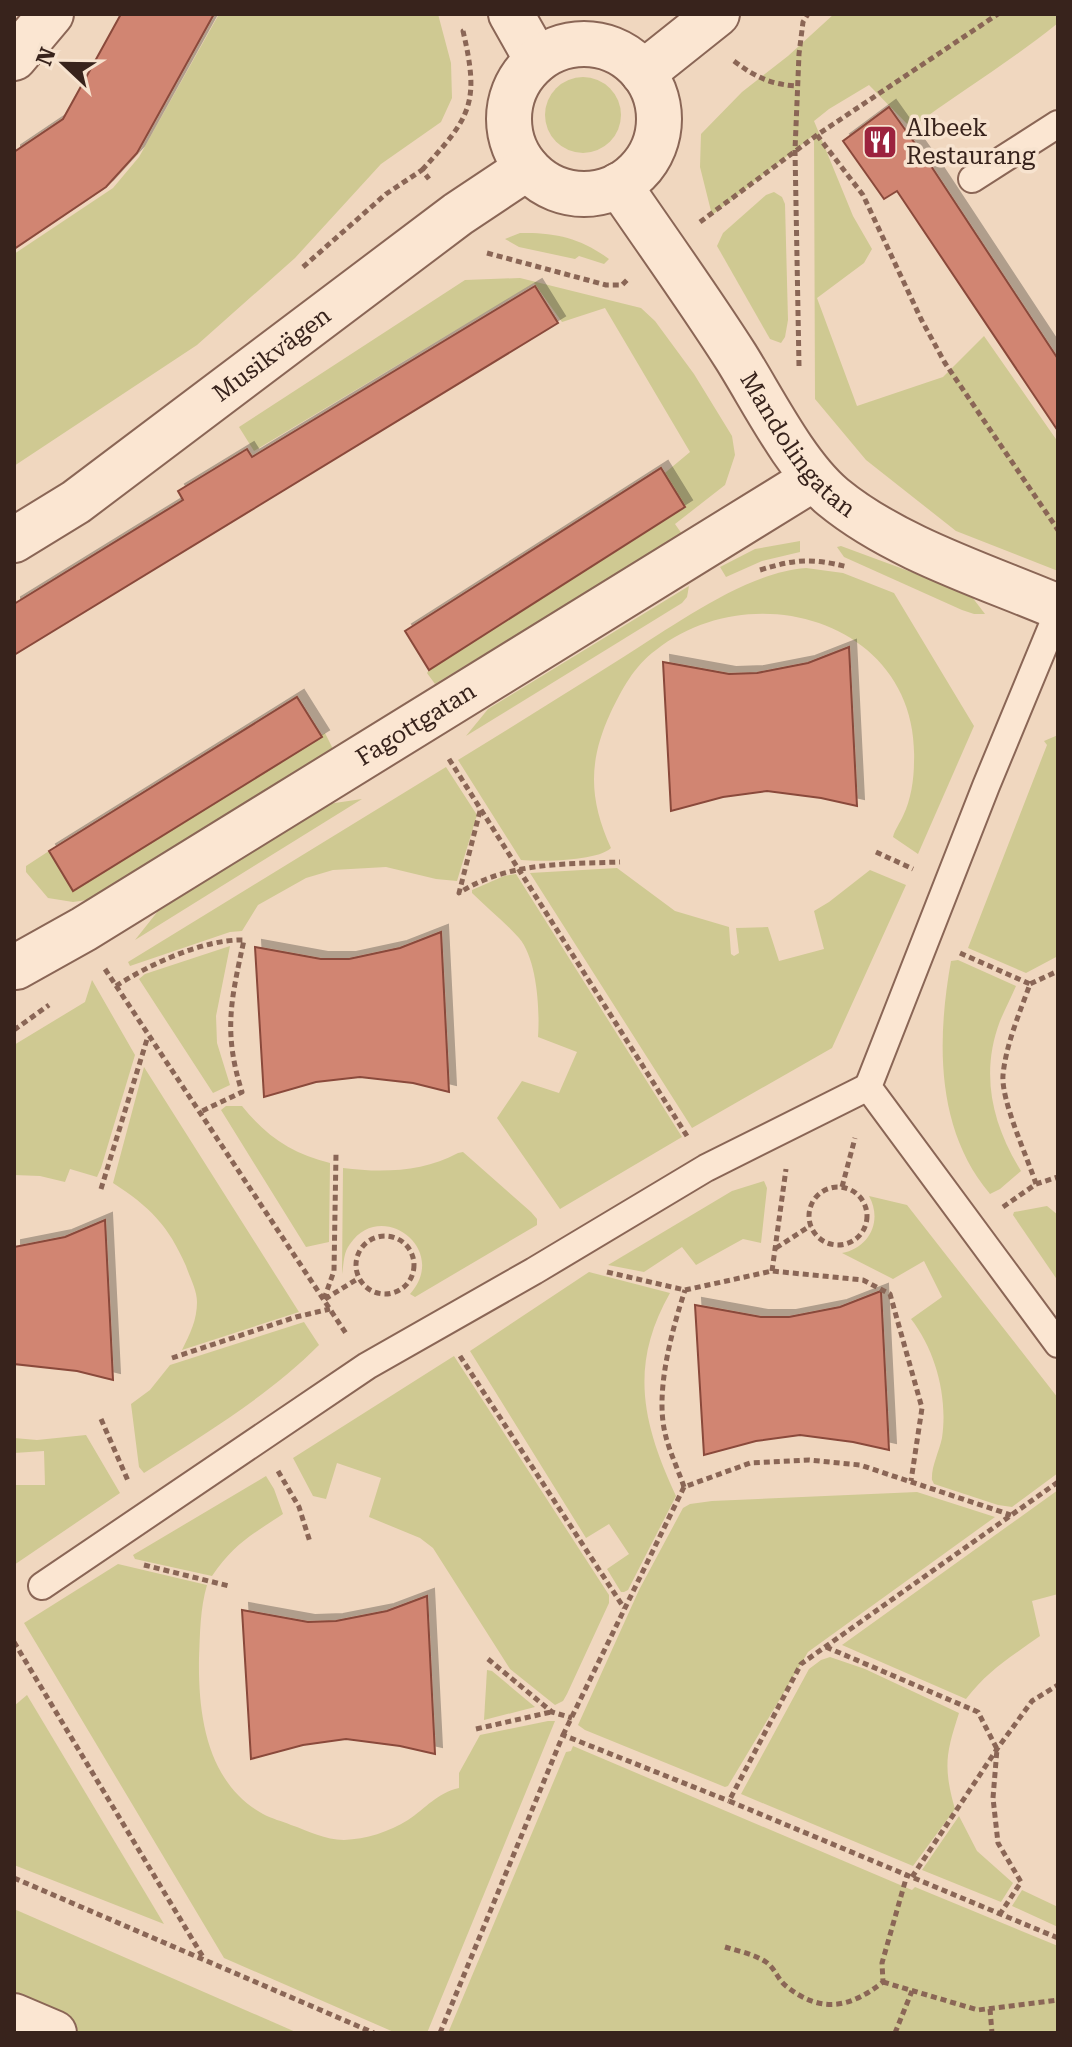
<svg xmlns="http://www.w3.org/2000/svg" width="1072" height="2047" font-family="'Roboto Serif',serif">
<defs>
<filter id="shadow"><feDropShadow dx="7" dy="-7" stdDeviation="0" flood-color="#0004"/></filter>
</defs>
<rect width="100%" height="100%" fill="#f0d7bf"/>
<g fill="#cfc992">
<polygon points="219,14 438,14 451,63 452,98 441,122 381,164 295,258 197,345 14,466 14,254 113,188 139,157"/>
<path d="M834 14H1058V23C1011 61 960 92 911 128L869 85 829 109 814 121 853 216 872 249 864 263 817 298 857 406 943 377 984 336 1058 442V571L956 531 866 460 815 399 814 135 712 215 700 167 701 134 742 92 788 56Z"/>
<circle cx="583" cy="115" r="38"/>
<polygon points="774,192 782,197 785,204 788,320 785,337 781,343 770,339 717,246 723,233 766,195"/>
<path d="M520 233C554 232 581 238 609 259L604 264 579 256 575 259 519 247 505 239Z"/>
<polygon points="520,278 641,308 655,321 694,374 732,436 735,455 725,485 675,524 682,534 435,684 427,673 429,670 690,452 605,308 562,322 534,283 254,451 239,427 465,280"/>
<polygon points="800,541 800,552 762,561 726,577 720,567 755,549"/>
<polygon points="841,546 960,590 972,597 985,614 974,614 962,610 844,557 837,547"/>
<path d="M806 568 843 573 894 593 974 726 918 854 893 837C895 829 900 823 903 816 911 800 914 779 914 762 920 623 754 573 656 650 634 666 622 689 610 714 588 762 589 800 611 848 598 861 540 862 521 860L458 760C514 726 569 691 625 656 676 624 747 572 806 568Z"/>
<polygon points="689,586 687,597 682,603 466,736 488,709"/>
<polygon points="325,733 333,749 87,900 73,902 48,898 26,872 26,866 49,851 74,891"/>
<polygon points="1058,735 1058,956 1026,973 968,948 1047,745 1044,741"/>
<polygon points="446,767 477,815 457,881 436,879 386,867 333,870 306,878 258,905 242,931 230,932 130,966 128,962"/>
<polygon points="362,799 135,940 158,911 309,817 328,804"/>
<polygon points="617,868 675,911 729,927 731,954 734,956 739,953 736,928 768,927 779,961 824,949 814,911 829,902 870,870 906,885 832,1048 692,1128 530,873"/>
<path d="M516 874 682 1137 560 1209 497 1118 522 1081 559 1093 577 1052 538 1037C540 1009 537 959 519 938 505 922 487 908 472 893V890L504 876Z"/>
<polygon points="230,946 216,1016 217,1043 230,1085 213,1093 139,979 145,974"/>
<path d="M958 960 1016 986C1011 998 1005 1009 1000 1021 980 1074 992 1124 1021 1171L1000 1189 990 1194C935 1129 937 1039 951 961Z"/>
<polygon points="92,980 135,1055 101,1168 97,1177 70,1169 65,1182 40,1176 14,1175 14,1045 85,1002"/>
<path d="M144 1067 299 1312 182 1350C190 1334 197 1320 197 1302 197 1290 190 1278 186 1266 168 1225 150 1207 113 1183Z"/>
<path d="M226 1106H242C266 1136 292 1154 330 1163L329 1242 306 1247 221 1110Z"/>
<path d="M458 1153 463 1152 531 1212 537 1219V1225L415 1297 410 1294C450 1249 381 1198 350 1244 343 1253 344 1264 342 1274L343 1168C382 1173 423 1172 458 1153Z"/>
<polygon points="764,1181 767,1188 761,1243 743,1239 696,1265 682,1247 644,1272 608,1265 732,1191"/>
<path d="M869 1196 907 1205 1058 1398V1473L1012 1507 998 1505 934 1484 932 1480C931 1467 939 1452 942 1438 948 1398 936 1351 911 1319L942 1297 924 1261 893 1279 842 1253C869 1248 883 1221 869 1196Z"/>
<polygon points="1047,1206 1058,1215 1058,1281 1013,1215 1014,1212"/>
<path d="M589 1272 670 1293C629 1365 642 1423 676 1496L628 1590 624 1592H621L607 1569 629 1554 609 1524 586 1538 470 1351Z"/>
<path d="M304 1322 319 1345C267 1397 206 1433 144 1473L139 1467 131 1404 150 1390 170 1365Z"/>
<polygon points="454,1356 609,1595 609,1603 567,1694 563,1701 555,1705 510,1669 433,1548 420,1538 369,1517 381,1478 337,1463 326,1499 313,1496 293,1458"/>
<polygon points="86,1435 120,1493 14,1565 14,1485 45,1485 44,1451 14,1453 14,1438 37,1440"/>
<path d="M266 1476 274 1489 283 1514C251 1535 234 1544 212 1576L135 1559 133 1555Z"/>
<path d="M1058 1490V1594L1032 1601 1040 1636C1012 1656 987 1671 966 1699L842 1645Z"/>
<polygon points="917,1492 995,1517 808,1652 728,1786 725,1787 585,1730 578,1725 639,1590 683,1508 690,1504 712,1501"/>
<path d="M118 1564 207 1585C200 1609 200 1633 199 1658 198 1716 207 1783 263 1814 272 1819 282 1821 291 1825 309 1831 325 1840 344 1840 366 1839 389 1832 408 1820 426 1808 437 1793 459 1788V1773L480 1735 548 1721H555L427 2033H396L224 1958 24 1623Z"/>
<path d="M830 1657 865 1669 959 1713C946 1753 943 1767 955 1809L913 1866 741 1794 809 1669 821 1660Z"/>
<polygon points="487,1670 492,1671 535,1707 484,1720"/>
<polygon points="27,1695 164,1924 14,1865 14,1706"/>
<polygon points="573,1746 912,1890 915,1887 1058,1946 1058,2033 448,2033 566,1752 571,1751"/>
<polygon points="959,1816 977,1851 1013,1883 1001,1902 922,1870"/>
<polygon points="1022,1890 1058,1907 1058,1927 1012,1906"/>
<polygon points="14,1909 298,2033 14,2033"/>
</g>
<g fill="#d18572" stroke="#8a493b" stroke-width="2" filter="url(#shadow)">
<polygon points="121,14 214,14 137,153 106,187 14,249 14,152 63,119"/>
<polygon points="889,107 931,166 1058,359 1058,431 897,191 884,199 843,141"/>
<polygon points="535,286 558,323 14,655 14,604 183,500 178,491 247,449 252,457"/>
<polygon points="661,468 685,507 429,670 405,631"/>
<polygon points="849,647 857,806 821,798 767,791 723,797 671,811 663,662 729,674 757,673 808,663"/>
<polygon points="297,697 322,737 73,891 49,851"/>
<polygon points="441,932 449,1092 413,1083 360,1077 316,1082 264,1097 255,947 321,959 349,959 400,948"/>
<polygon points="105,1220 113,1380 77,1371 14,1364 14,1247 65,1237"/>
<polygon points="881,1291 889,1450 853,1442 800,1435 756,1441 704,1455 695,1305 761,1317 789,1317 840,1307"/>
<polygon points="427,1596 435,1754 400,1746 346,1739 303,1745 251,1759 242,1610 308,1622 336,1621 387,1611"/>
</g>
<g fill="none" stroke-linecap="round" stroke-linejoin="round">
<g stroke="#8a6656" stroke-width="30">
<g id="lane">
<polyline points="972,179 1058,124"/>
<polyline points="1058,612 986,786 868,1087 1058,1344"/>
<polyline points="42,1586 367,1366 534,1271 706,1168 868,1087"/>
</g>
</g>
<g stroke="#8a6656" stroke-width="48">
<g id="street">
<polyline points="511,14 537,60"/>
<circle cx="584" cy="119" r="75"/>
<polyline points="14,58 51,14"/>
<polyline points="643,73 717,14"/>
<path id="s1" d="M619 185C658 242 699 299 736 357 763 400 795 465 833 497 895 548 985 576 1058 607"/>
<path id="s2" d="M14 540 76 502 458 214 527 168"/>
<path id="s3" d="M16 967 84 929 813 479"/>
<polyline points="14,2016 54,2033"/>
</g>
</g>
<g stroke="#8a6656" stroke-width="5" stroke-dasharray="6 4" stroke-linecap="butt">
<path d="M734 61C755 77 772 85 798 86"/>
<polyline points="817,135 863,195 921,319 945,363 1058,530"/>
<path d="M422 170C471 117 480 103 463 31L467 29"/>
<polyline points="700,222 817,135 998,14"/>
<polyline points="487,253 606,285 622,285 627,280"/>
<polyline points="303,267 386,194 422,170 429,179"/>
<polyline points="799,366 795,150 799,54 803,22 808,14"/>
<path d="M760 570C796 559 811 558 848 567"/>
<polyline points="449,759 687,1136"/>
<path d="M480 811 459 893C507 862 565 864 620 862"/>
<polyline points="876,852 913,869"/>
<polyline points="960,953 1030,984"/>
<polyline points="105,969 347,1335"/>
<path d="M116 986C150 964 204 939 244 940 231 1000 223 1032 242 1092L200 1112"/>
<polyline points="14,1030 49,1005"/>
<path d="M1036 1184C1027 1156 1001 1101 1003 1075 1006 1044 1020 1012 1030 984L1058 971"/>
<circle cx="838" cy="1216" r="29"/>
<polyline points="842,1187 855,1138"/>
<polyline points="101,1189 148,1036"/>
<polyline points="1003,1207 1036,1184 1058,1177"/>
<circle cx="385" cy="1265" r="29"/>
<polyline points="776,1248 810,1226"/>
<polyline points="772,1271 786,1169"/>
<polyline points="607,1272 685,1290 772,1271 863,1280 890,1294 922,1408 911,1481"/>
<polyline points="324,1299 334,1271 336,1154"/>
<polyline points="325,1299 359,1278"/>
<polyline points="460,1356 624,1608"/>
<polyline points="172,1358 296,1317 330,1309"/>
<polyline points="101,1419 129,1483"/>
<polyline points="278,1471 299,1507 310,1542"/>
<polyline points="1058,1482 801,1664 729,1801 1058,1938"/>
<path d="M684 1487C678 1469 669 1451 665 1433 655 1391 672 1330 685 1290"/>
<polyline points="144,1565 229,1586"/>
<polyline points="14,1642 203,1957"/>
<polyline points="826,1647 978,1712 997,1749 993,1798 998,1843 1021,1882 1000,1914"/>
<polyline points="488,1659 552,1712 572,1718"/>
<polyline points="476,1729 551,1712"/>
<polyline points="563,1735 684,1487 750,1463 809,1460 860,1465 1011,1515"/>
<polyline points="912,1877 997,1749 1032,1701 1058,1685"/>
<polyline points="14,1878 374,2033"/>
<path d="M725 1947C738 1951 754 1954 766 1962 775 1968 778 1980 786 1986 821 2014 850 2008 883 1982L882 1963 907 1875"/>
<polyline points="883,1982 978,2010 1058,2000"/>
<polyline points="990,2009 992,2033"/>
<polyline points="440,2033 563,1735 729,1801"/>
<polyline points="895,2033 912,1991"/>
</g>
<use href="#lane" stroke="#fbe6d2" stroke-width="26"/>
<use href="#street" stroke="#fbe6d2" stroke-width="44"/>
</g>
<defs>
<g id="restaurant-square" transform="scale(1.8)"><rect x="-9" y="-9" width="18" height="18" rx="4" fill="#9c233e" stroke="#f7e3cf"/><path d="M-5-6h1v4h1v-4h1v4h1v-4h1v5L-1.5 .5V6h-2V.5L-5-1ZM5-6V6H3V1.5H1.5Q1.5-4 5-6Z" fill="#fff"/></g>
</defs>
<g fill-rule="evenodd">
<use href="#restaurant-square" x="880" y="142"/>
</g>
<g text-anchor="middle" dominant-baseline="central" stroke-width="7" stroke-linejoin="round" paint-order="stroke">
<g font-size="24" fill="#38231c" stroke="#f7e3cf" text-anchor="start">
<text x="906" y="128">Albeek<tspan x="906" dy="28">Restaurang</tspan></text>
</g>
<g font-size="24" fill="#38231c" stroke="#f7e3cf">
<text stroke="none"><textPath href="#s2" startOffset="318">Musikvägen</textPath></text>
<text stroke="none"><textPath href="#s1" startOffset="316">Mandolingatan</textPath></text>
<text stroke="none"><textPath href="#s3" startOffset="468">Fagottgatan</textPath></text>
</g>
</g>
<rect width="1072" height="2047" fill="none" stroke="#38231c" stroke-width="32"/>
<g transform="translate(64 64) rotate(292)" stroke="#f7e3cf" stroke-width="6" paint-order="stroke">
<path d="M0-6L14 30L0 20L-14 30Z" fill="#38231c"/>
<text y="-12" font-size="22" font-weight="bold" text-anchor="middle" fill="#38231c">N</text>
</g>
</svg>
